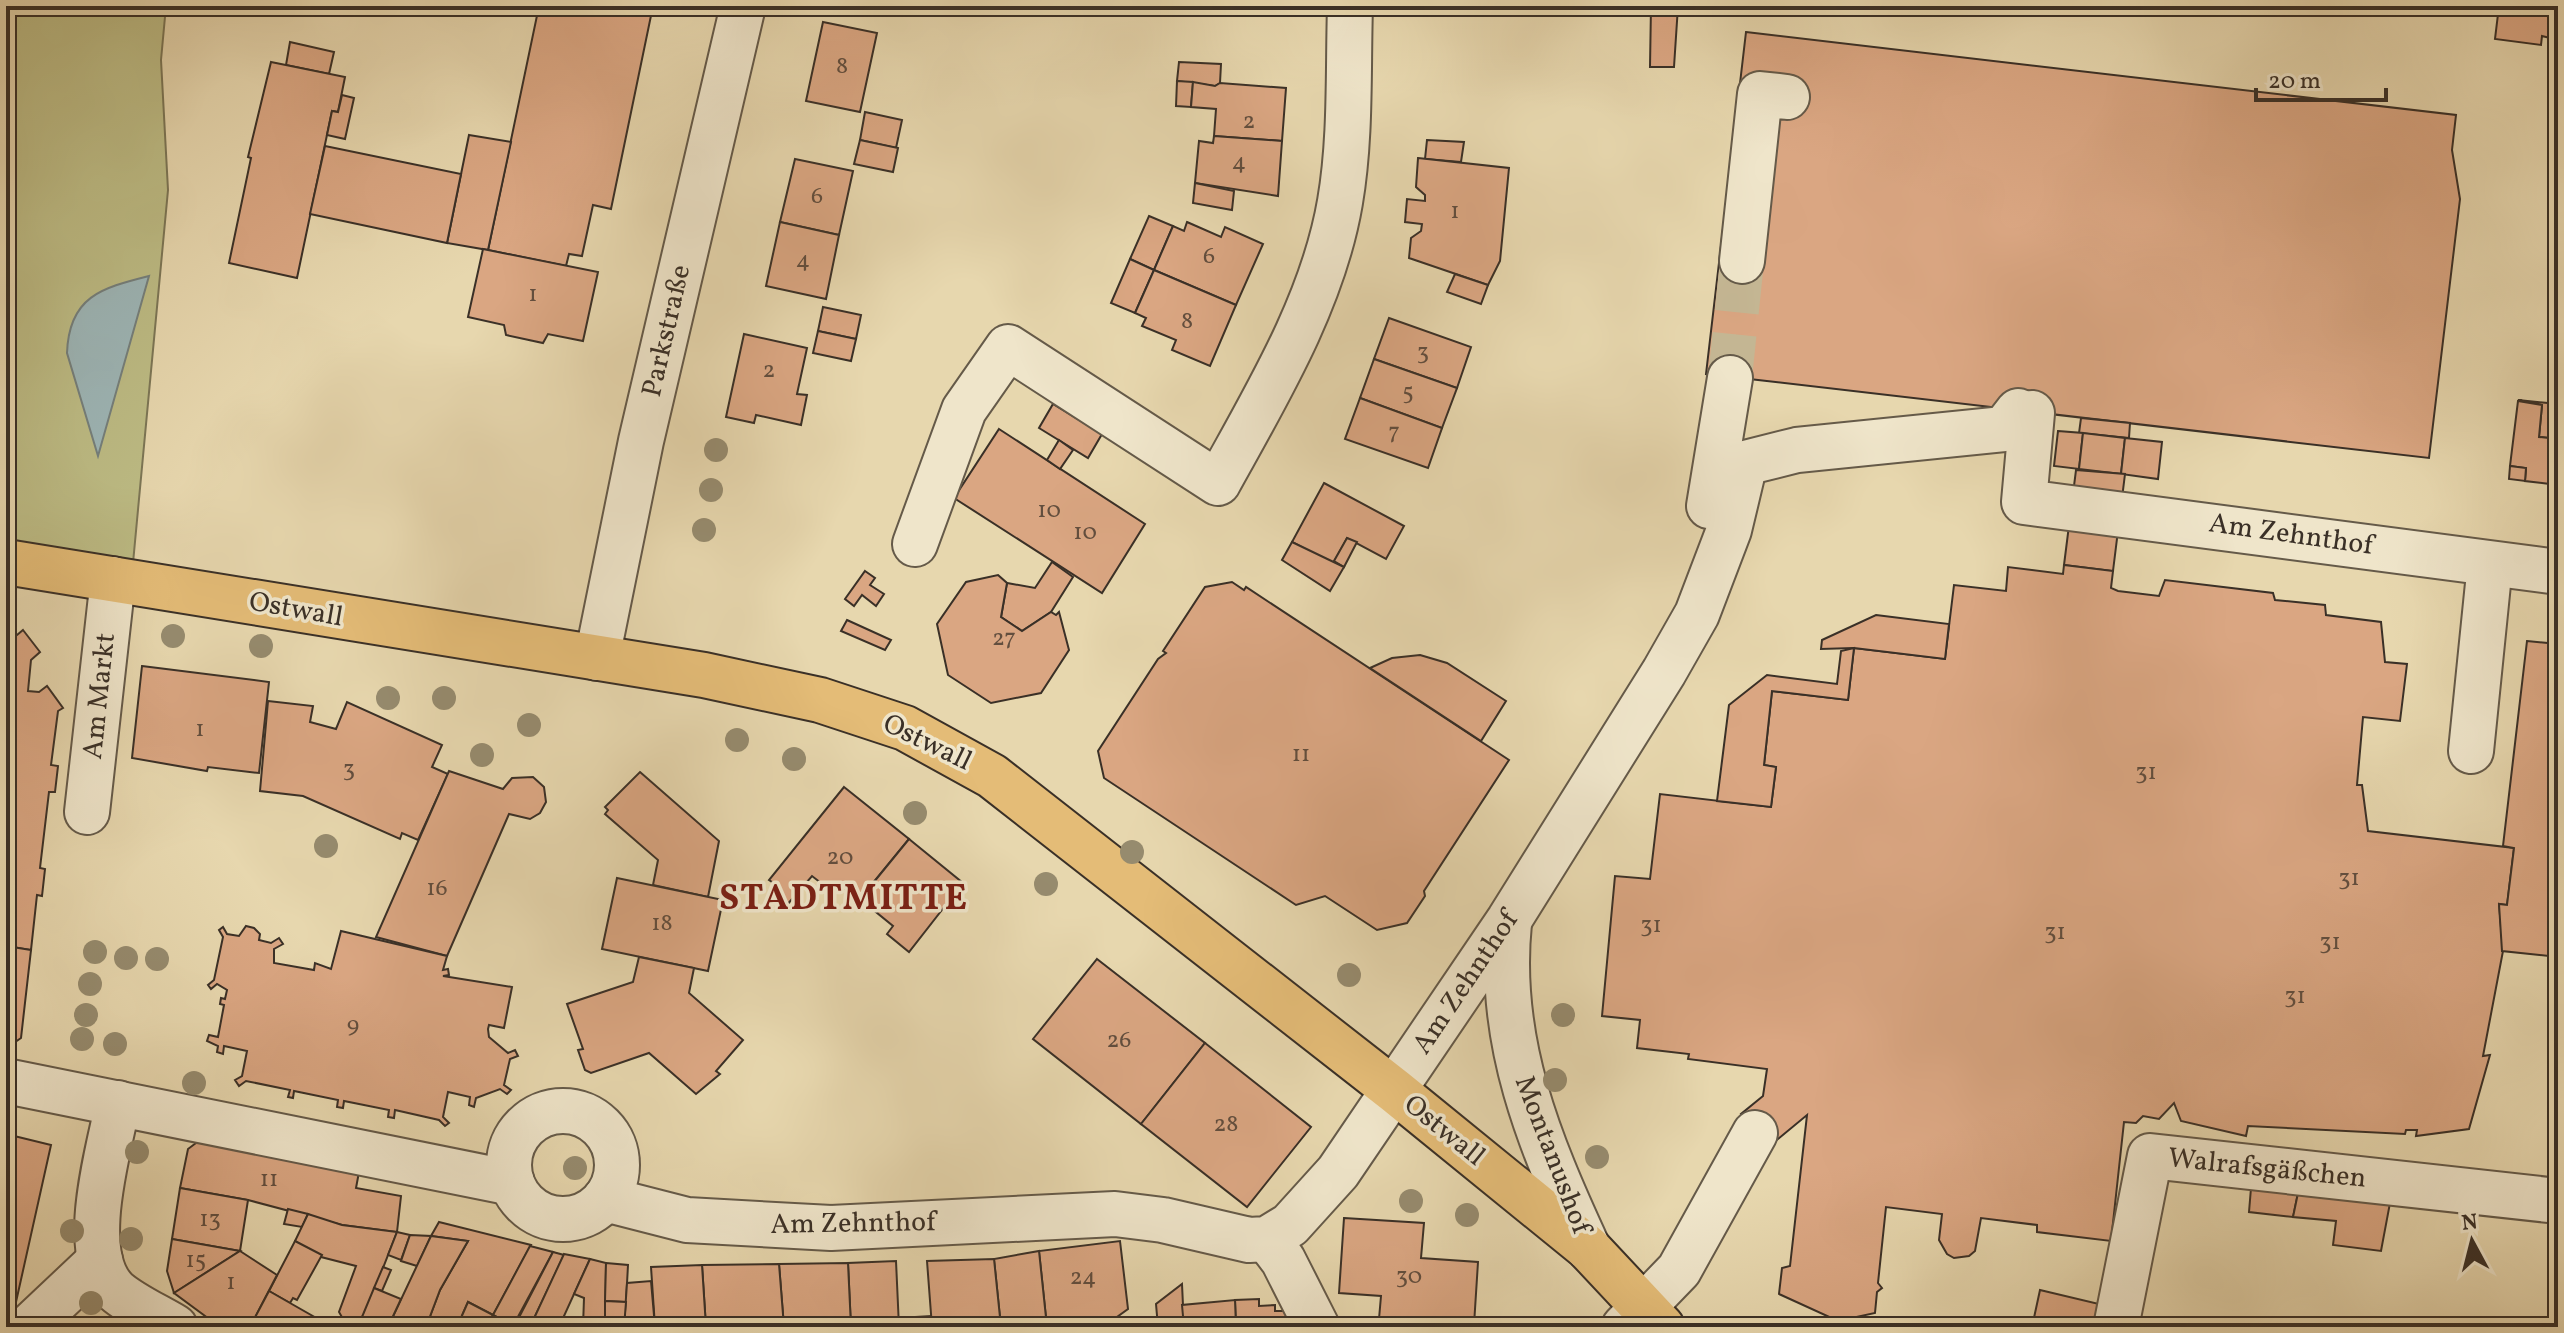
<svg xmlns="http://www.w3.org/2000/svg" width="2564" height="1333" font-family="Vollkorn,serif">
<rect width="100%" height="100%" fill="#e7d7ae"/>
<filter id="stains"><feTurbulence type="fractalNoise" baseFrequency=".0025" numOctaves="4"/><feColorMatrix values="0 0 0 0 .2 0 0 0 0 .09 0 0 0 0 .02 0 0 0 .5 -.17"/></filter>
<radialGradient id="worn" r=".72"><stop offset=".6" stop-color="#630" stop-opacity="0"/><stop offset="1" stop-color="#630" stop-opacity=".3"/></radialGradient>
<polygon fill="#bdbc85" stroke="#7c7656" stroke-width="2" points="6,6 166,6 161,60 168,190 133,563 6,543"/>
<path fill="#9db6b7" stroke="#75807d" stroke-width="2" d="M149 276 98 456 67 353C69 296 102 288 149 276Z"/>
<g fill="#daa682" stroke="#3a3027" stroke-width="2">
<polygon points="539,6 653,6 611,209 593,205 582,256 569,254 566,266 488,250"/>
<polygon points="1651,6 1678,6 1674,67 1650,67"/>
<polygon points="2499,6 2558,6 2558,40 2542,36 2541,45 2495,39"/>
<polygon points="823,22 877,33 860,112 806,101"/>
<polygon points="1746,32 2456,115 2452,150 2460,199 2429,458 1706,374"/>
<polygon points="290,42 334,52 329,74 286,65"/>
<polygon points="271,62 345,77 338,112 332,111 297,278 229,263 251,158 248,157"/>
<polygon points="1179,62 1221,64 1220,83 1215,86 1177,81"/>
<polygon points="1177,81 1193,82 1191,107 1176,106"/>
<polygon points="1193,82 1215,86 1220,83 1286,88 1282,141 1214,136 1216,109 1191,107"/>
<polygon points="342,95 354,98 345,139 327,135 332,111 338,112"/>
<polygon points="865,112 902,120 896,148 860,140"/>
<polygon points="469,135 511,142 488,250 447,243"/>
<polygon points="1214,136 1282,141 1278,196 1195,183 1199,141 1213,143"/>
<polygon points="860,140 898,148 893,172 854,164"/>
<polygon points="1427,140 1464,142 1461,162 1425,159"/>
<polygon points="325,146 461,174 447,243 310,214"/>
<polygon points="1418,158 1509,168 1500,261 1488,285 1409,258 1411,238 1421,231 1422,224 1405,222 1407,199 1425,201 1425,195 1416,187"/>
<polygon points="795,159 853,171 839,235 780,222"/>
<polygon points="1195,183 1234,191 1232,210 1193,203"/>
<polygon points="1149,216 1173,226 1154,270 1130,259"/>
<polygon points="780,222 839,235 826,299 766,286"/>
<polygon points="1187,222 1221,237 1225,227 1263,244 1236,305 1154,270 1173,226 1184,231"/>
<polygon points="483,249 598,272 583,341 548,334 543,343 506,335 504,325 468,317"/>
<polygon points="1130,259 1154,270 1135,313 1111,303"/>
<polygon points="1154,270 1236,305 1210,366 1172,350 1176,340 1142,326 1146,318 1135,313"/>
<polygon points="1455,274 1488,285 1481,304 1447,292"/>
<polygon points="823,307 861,315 856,339 818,331"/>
<polygon points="1389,318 1471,347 1457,388 1374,359"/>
<polygon points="818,331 856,339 851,361 813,353"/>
<polygon points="744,334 807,348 797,394 807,395 801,425 756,415 754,423 726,417"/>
<polygon points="1374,359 1457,388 1442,428 1360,398"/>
<polygon points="1360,398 1442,428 1428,468 1345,439"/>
<polygon points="2518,400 2558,404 2558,439 2539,437 2542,405"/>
<polygon points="2518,401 2542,405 2539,437 2558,439 2558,485 2525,481 2526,468 2510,466"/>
<polygon points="1053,404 1102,434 1088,458 1039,428"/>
<polygon points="2081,418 2130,423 2129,438 2079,433"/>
<polygon points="999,429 1145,524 1102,593 954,498"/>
<polygon points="2058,431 2083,433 2079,469 2054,466"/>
<polygon points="2083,433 2125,438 2121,474 2079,469"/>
<polygon points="2125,438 2162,442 2158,479 2121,474"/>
<polygon points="1059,440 1073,450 1060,469 1047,460"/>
<polygon points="2510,466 2526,468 2525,481 2509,479"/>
<polygon points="2076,470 2125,474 2113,571 2064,565"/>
<polygon points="1324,483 1404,526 1386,559 1347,538 1333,564 1292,542"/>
<polygon points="1347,538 1357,542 1344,567 1334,561"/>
<polygon points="1292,542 1344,567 1330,591 1282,560"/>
<polygon points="1052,562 1073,577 1051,612 1022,631 1001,617 1007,583 1035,588"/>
<polygon points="2064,565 2113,571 2111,588 2118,591 2159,596 2165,580 2273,593 2275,600 2325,605 2326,615 2381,622 2385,662 2407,664 2400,721 2363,717 2357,785 2362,785 2368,831 2514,848 2507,905 2499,904 2503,951 2483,1056 2490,1055 2469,1129 2416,1136 2417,1130 2406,1130 2405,1134 2248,1126 2246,1136 2181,1121 2174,1103 2159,1119 2143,1116 2136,1123 2124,1122 2111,1241 2037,1232 2037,1225 1981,1218 1975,1251 1969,1256 1954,1258 1947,1254 1939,1240 1942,1214 1886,1207 1878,1283 1882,1288 1877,1292 1875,1313 1838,1321 1779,1294 1782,1268 1790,1266 1807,1115 1767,1148 1741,1114 1763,1096 1767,1069 1688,1059 1689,1054 1637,1048 1640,1020 1602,1016 1615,876 1650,879 1660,794 1771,807 1776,767 1764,765 1772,691 1848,700 1854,648 1945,659 1954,585 2006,591 2008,567 2063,574"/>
<polygon points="865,571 875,578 870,585 884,594 876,606 862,595 854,606 845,599"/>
<polygon points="998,575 1007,583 1001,617 1022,631 1051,612 1056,615 1059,612 1069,650 1041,693 991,703 948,675 937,624 966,582"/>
<polygon points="1232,582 1244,590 1246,587 1509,760 1424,891 1425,896 1407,923 1377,930 1325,896 1296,905 1104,778 1098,751 1158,659 1166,653 1163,651 1205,587"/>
<polygon points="1876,615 1949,624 1945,659 1854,648 1821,649 1822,640"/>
<polygon points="847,620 891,640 885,650 841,631"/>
<polygon points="23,630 40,652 31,660 28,691 39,692 47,686 63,708 58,711 51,765 58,766 55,792 49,792 40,868 45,869 42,896 37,895 31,950 6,946 6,634 17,635"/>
<polygon points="2527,641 2558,644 2558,957 2502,951 2499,904 2507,905 2514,848 2503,846"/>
<polygon points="1854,648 1848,700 1772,691 1764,765 1776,767 1771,807 1717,801 1729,705 1767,675 1837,684 1841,651"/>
<polygon points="1420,655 1447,663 1506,701 1481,741 1370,668 1392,658"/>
<polygon points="142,666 269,682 259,773 208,767 207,771 132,758"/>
<polygon points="268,701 313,706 310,722 336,729 347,702 442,745 432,767 448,774 418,840 402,833 400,839 303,796 260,791"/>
<polygon points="449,771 503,789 512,778 533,777 544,787 546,802 540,813 530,819 509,814 447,956 376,937"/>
<polygon points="640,772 719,841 708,897 653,885 658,860 605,814 608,810 605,807"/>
<polygon points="844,787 909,839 859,900 840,885 834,893 812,876 786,906 771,894 778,886 769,880"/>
<polygon points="909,839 963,883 909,952 887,934 893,926 860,899"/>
<polygon points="617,878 723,900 708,971 602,949"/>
<polygon points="246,926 254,928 260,934 259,940 271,943 279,938 283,944 274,949 274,963 314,970 315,963 331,969 341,931 447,956 443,970 448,969 449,975 443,976 512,987 504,1028 489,1025 488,1029 489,1037 508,1053 515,1050 518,1056 510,1059 504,1085 511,1090 507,1094 500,1089 476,1098 474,1107 469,1105 470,1097 448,1092 443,1117 449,1123 445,1126 439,1120 395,1110 394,1118 388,1117 389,1110 344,1101 343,1108 337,1107 338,1100 294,1091 293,1098 288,1097 290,1090 246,1081 239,1086 235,1080 242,1076 247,1051 224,1046 223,1054 217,1052 218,1046 207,1041 209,1035 218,1037 224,1005 220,1004 221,998 225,999 227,990 217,984 211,989 208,985 214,980 223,937 219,930 223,927 227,934 239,936"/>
<polygon points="6,946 31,950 21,1038 11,1045 6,1044"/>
<polygon points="639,957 694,968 689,993 743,1040 716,1071 720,1074 696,1094 649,1053 591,1073 585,1070 578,1050 583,1049 567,1004 633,982"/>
<polygon points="1097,959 1205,1043 1141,1124 1033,1039"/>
<polygon points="1205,1043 1311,1127 1247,1207 1141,1124"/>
<polygon points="6,1134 51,1145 14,1311 6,1310"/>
<polygon points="200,1140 359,1172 356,1188 401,1196 397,1232 342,1225 248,1200 180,1188 188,1149"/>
<polygon points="180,1188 248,1200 240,1251 172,1239"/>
<polygon points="2251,1188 2298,1193 2293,1217 2249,1212"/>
<polygon points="2298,1193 2390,1203 2381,1251 2333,1245 2336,1221 2293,1217"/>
<polygon points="288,1209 308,1214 302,1227 284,1224"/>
<polygon points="308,1214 342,1225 397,1232 360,1327 348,1327 351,1322 343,1319 339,1312 356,1266 321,1257 295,1241"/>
<polygon points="1344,1218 1424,1223 1421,1258 1478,1262 1474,1325 1379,1319 1381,1296 1339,1293"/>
<polygon points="439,1222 531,1245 493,1315 468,1302 457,1327 426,1327 440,1290 468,1241 431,1236"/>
<polygon points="397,1232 410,1235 401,1260 388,1255"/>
<polygon points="410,1235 431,1236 417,1266 401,1261"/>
<polygon points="431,1236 468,1241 440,1290 426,1327 388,1327"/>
<polygon points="172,1239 240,1251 174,1293 167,1271"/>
<polygon points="295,1241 322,1255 297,1300 293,1298 290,1303 269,1291"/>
<polygon points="1120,1241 1128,1309 1117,1317 1118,1327 1047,1327 1039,1251"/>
<polygon points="530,1246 553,1252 513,1326 493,1315"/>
<polygon points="240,1251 277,1275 250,1327 220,1327 174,1293"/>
<polygon points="1039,1251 1047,1327 1001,1327 994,1259"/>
<polygon points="553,1252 564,1255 530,1327 514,1327"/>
<polygon points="564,1254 590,1259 559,1327 530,1327"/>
<polygon points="590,1259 606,1263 605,1327 583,1327 584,1298 574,1294"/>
<polygon points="994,1259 1001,1327 932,1327 927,1261"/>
<polygon points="2558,1260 2558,1313 2551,1312"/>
<polygon points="896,1261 899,1327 851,1327 848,1263"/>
<polygon points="606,1263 628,1265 626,1302 605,1301"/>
<polygon points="848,1263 851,1327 784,1327 779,1264"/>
<polygon points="779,1264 784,1327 706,1327 702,1265"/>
<polygon points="702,1265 706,1327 655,1327 651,1267"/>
<polygon points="383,1267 391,1270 382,1291 374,1288"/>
<polygon points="651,1281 655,1327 624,1327 627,1283"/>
<polygon points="1182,1284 1184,1327 1158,1327 1156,1304"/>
<polygon points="374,1288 401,1299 388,1327 362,1317"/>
<polygon points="2040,1290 2099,1304 2103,1327 2032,1327"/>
<polygon points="269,1291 332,1327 250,1327"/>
<polygon points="1259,1299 1259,1306 1275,1305 1275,1311 1293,1311 1299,1327 1236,1327 1235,1300"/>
<polygon points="1235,1300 1236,1327 1184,1327 1182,1305"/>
<polygon points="605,1301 626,1302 624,1327 605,1327"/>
<polygon points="468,1302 493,1315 486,1327 457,1327"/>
<polygon points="493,1315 513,1326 514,1327 486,1327"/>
<polygon points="931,1316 932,1327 899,1327 899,1318"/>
<polygon points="362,1317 388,1327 360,1327"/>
<polygon points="1379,1319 1474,1325 1378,1327"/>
</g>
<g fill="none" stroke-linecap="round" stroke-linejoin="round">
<polyline stroke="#c4b693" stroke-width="44" stroke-dasharray="44 22" stroke-linecap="butt" points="1730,378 1742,261"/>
<g stroke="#655a49" stroke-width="48">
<g id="minor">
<polyline points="1742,261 1760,94 1787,97"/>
<polyline points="2032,413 2024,502 2558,572"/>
<polyline points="1709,506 1730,378"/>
<path d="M915 544 964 410 1008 347 1218 483C1266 396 1323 302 1340 202 1351 138 1348 71 1350 6"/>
<polyline points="597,658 641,441 743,6"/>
<polyline points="2471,751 2490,564"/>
<polyline points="87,812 113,579"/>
<path d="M1509 923C1497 1041 1539 1142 1588 1248"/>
<polyline points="6,1081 512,1183"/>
<path d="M118 1103C109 1150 77 1253 116 1291 132 1305 157 1316 175 1327"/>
<circle cx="563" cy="1165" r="54"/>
<polyline points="605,1199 687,1220 831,1228 1115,1214 1163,1220 1249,1240 1267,1239 1290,1225 1338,1172 1509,920 1664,672 1697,614 1729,530 1745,463 1797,450 2004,429 2018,411"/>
<polyline points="1267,1239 1283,1260 1317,1327"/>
<polyline points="29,1327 100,1260"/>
<polyline points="1624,1327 1679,1270 1755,1133"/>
<polyline points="2116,1327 2150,1156 2558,1201"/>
</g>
</g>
<g stroke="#3a3027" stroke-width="48">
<polyline id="major" points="6,562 704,675 820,700 905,728 992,776 1395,1091 1588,1248 1662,1327"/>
</g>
<use href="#minor" stroke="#efe5ca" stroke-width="44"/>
<use href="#major" stroke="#e4bc77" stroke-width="44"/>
</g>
<g fill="#968b6e">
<circle cx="716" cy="450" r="12"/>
<circle cx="711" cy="490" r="12"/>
<circle cx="704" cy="530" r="12"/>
<circle cx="173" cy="636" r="12"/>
<circle cx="261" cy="646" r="12"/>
<circle cx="388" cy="698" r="12"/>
<circle cx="444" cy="698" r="12"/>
<circle cx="529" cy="725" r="12"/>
<circle cx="737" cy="740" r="12"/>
<circle cx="482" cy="755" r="12"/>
<circle cx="794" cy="759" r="12"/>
<circle cx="915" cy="813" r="12"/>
<circle cx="326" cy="846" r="12"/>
<circle cx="1132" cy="852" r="12"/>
<circle cx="1046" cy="884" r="12"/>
<circle cx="95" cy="952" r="12"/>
<circle cx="126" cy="958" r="12"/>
<circle cx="157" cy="959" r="12"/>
<circle cx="1349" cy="975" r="12"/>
<circle cx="90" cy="984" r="12"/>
<circle cx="86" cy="1015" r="12"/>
<circle cx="1563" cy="1015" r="12"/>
<circle cx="82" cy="1039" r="12"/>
<circle cx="115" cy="1044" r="12"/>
<circle cx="1555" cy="1080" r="12"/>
<circle cx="194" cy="1083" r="12"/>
<circle cx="137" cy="1152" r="12"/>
<circle cx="1597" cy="1157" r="12"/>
<circle cx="575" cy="1168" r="12"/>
<circle cx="1411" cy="1201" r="12"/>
<circle cx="1467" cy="1215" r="12"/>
<circle cx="72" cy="1231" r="12"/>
<circle cx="131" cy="1239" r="12"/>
<circle cx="91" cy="1303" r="12"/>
</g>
<g text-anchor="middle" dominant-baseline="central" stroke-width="7" stroke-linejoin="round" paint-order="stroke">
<g font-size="24" fill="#624e3e">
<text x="842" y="67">8</text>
<text x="1249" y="122">2</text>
<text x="1239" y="163">4</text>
<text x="817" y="197">6</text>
<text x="1455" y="212">1</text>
<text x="1209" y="257">6</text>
<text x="803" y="261">4</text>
<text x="533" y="295">1</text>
<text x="1187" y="322">8</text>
<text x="1423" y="353">3</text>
<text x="769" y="371">2</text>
<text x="1408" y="393">5</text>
<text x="1394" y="433">7</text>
<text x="1049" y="511">10</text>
<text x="1085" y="533">10</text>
<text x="1004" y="639">27</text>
<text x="200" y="730">1</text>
<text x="1301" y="755">11</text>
<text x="349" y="770">3</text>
<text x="2146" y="773">31</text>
<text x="840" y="858">20</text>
<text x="2349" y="879">31</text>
<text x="437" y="889">16</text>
<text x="662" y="924">18</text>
<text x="1651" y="926">31</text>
<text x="2055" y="933">31</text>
<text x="2330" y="943">31</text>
<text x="2295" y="997">31</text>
<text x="353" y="1026">9</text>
<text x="1119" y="1041">26</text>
<text x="1226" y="1125">28</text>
<text x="269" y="1180">11</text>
<text x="210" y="1220">13</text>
<text x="196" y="1261">15</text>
<text x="1409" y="1277">30</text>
<text x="1083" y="1278">24</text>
<text x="231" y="1283">1</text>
</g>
<g font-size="28" fill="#3a3027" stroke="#efe5ca">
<text transform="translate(667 331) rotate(-77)">Parkstraße</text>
<text transform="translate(2291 535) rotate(8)">Am Zehnthof</text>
<text transform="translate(296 610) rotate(10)">Ostwall</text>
<text transform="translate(100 696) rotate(-84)">Am Markt</text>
<text transform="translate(927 743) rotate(26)">Ostwall</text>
<text transform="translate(1466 983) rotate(-56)">Am Zehnthof</text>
<text transform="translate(1444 1131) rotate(39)">Ostwall</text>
<text transform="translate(1552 1155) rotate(69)">Montanushof</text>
<text transform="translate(2267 1169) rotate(6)">Walrafsgäßchen</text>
<text transform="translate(853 1224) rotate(-1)">Am Zehnthof</text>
</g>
<g font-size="36" font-weight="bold" letter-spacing="2" fill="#7a1f14" stroke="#efe5ca">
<text x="844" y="900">STADTMITTE</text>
</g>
</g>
<rect width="2564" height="1333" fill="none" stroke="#e7d7ae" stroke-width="32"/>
<rect x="8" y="8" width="2548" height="1317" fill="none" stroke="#3a3027" stroke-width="4"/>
<rect x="16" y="16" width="2532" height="1301" fill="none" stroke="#3a3027" stroke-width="2"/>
<g transform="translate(2472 1241) rotate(353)" stroke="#efe5ca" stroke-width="6" paint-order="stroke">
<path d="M0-6L14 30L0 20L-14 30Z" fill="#3a3027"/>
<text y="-12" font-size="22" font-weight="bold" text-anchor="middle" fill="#3a3027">N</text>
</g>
<path d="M2256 88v12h130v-12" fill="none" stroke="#3a3027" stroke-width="4"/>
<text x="2268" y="88" font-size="24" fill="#3a3027" stroke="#efe5ca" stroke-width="6" paint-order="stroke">20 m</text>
<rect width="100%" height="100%" filter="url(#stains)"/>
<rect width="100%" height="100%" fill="url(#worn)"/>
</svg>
